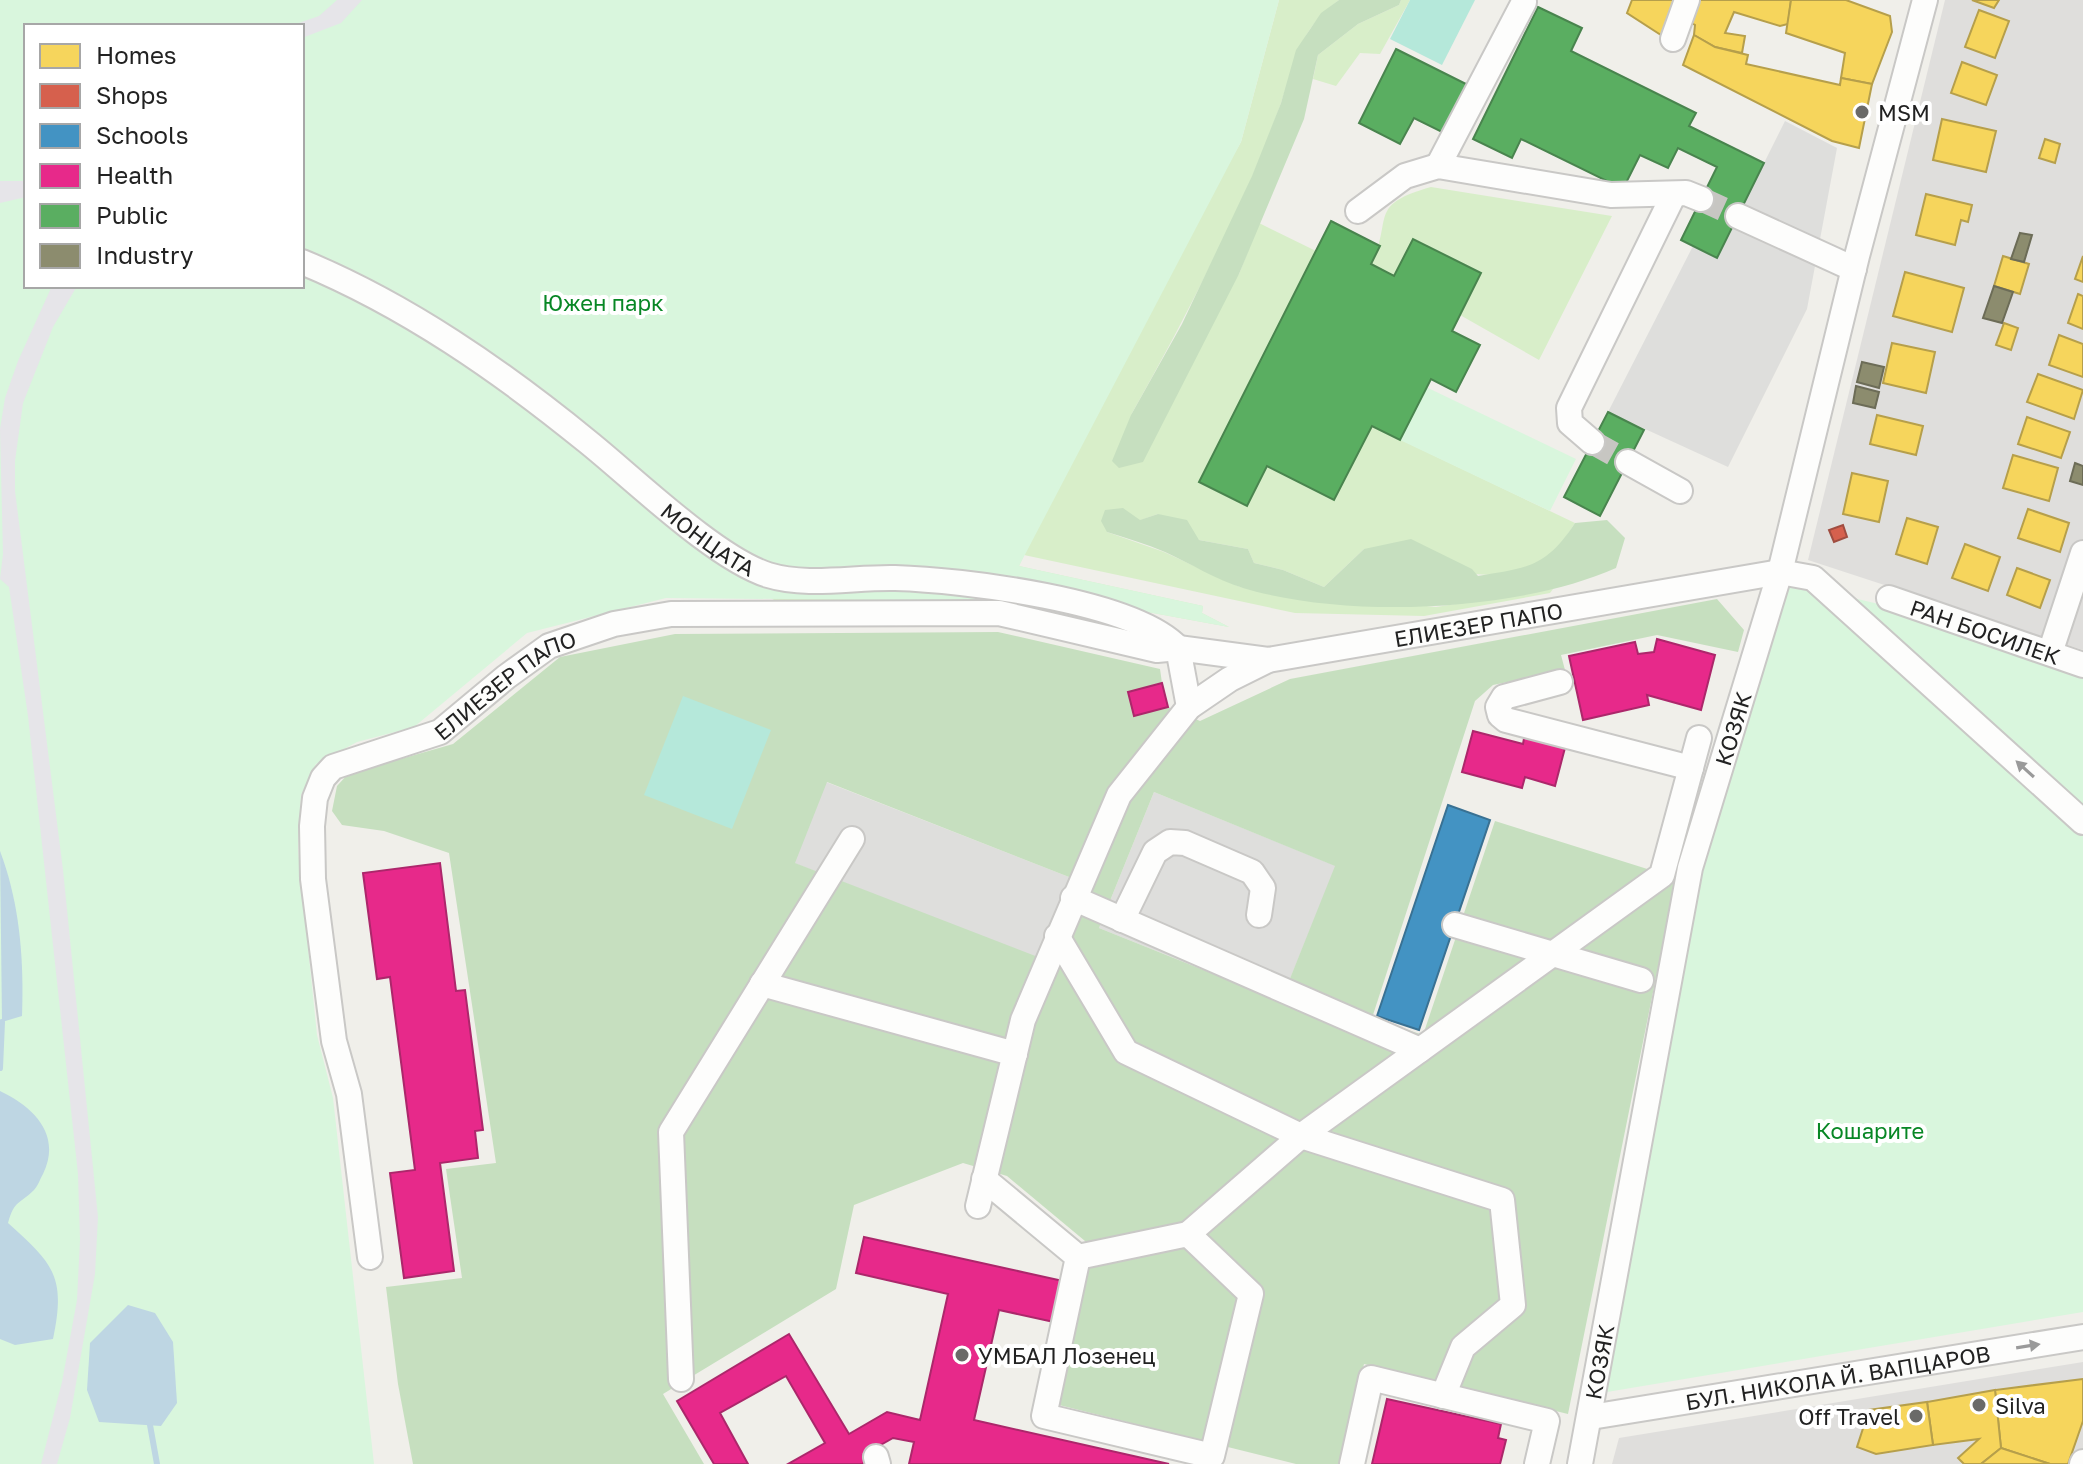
<svg xmlns="http://www.w3.org/2000/svg" width="2083" height="1464" font-family="'Golos Text',sans-serif">
<rect width="100%" height="100%" fill="#f0efea"/>
<g fill="#dfdedc">
<polygon points="1945,0 2083,0 2083,650 1808,560"/>
<polygon points="2083,1362 2083,1464 1612,1464 1619,1438"/>
</g>
<g fill="#dededc">
<polygon points="1785,121 1837,148 1807,309 1728,467 1608,412 1693,246 1717,257"/>
<polygon points="826,782 1069,877 1037,958 794,863"/>
<polygon points="1154,792 1336,866 1281,1001 1099,928"/>
</g>
<g fill="#d8eec9">
<path d="M1279 0H1339C1299 29 1296 60 1281 103 1272 128 1262 153 1252 177 1216 258 1175 337 1131 415L1239 274 1259 223 1316 251 1199 483 1247 506 1267 466 1334 500 1372 426 1575 523C1564 540 1553 558 1533 567 1483 588 1414 561 1364 549L1324 587 1283 570 1254 563 1248 549 1199 540 1158 514 1107 532 1164 552 1240 587 1436 607 1553 589 1550 593 1424 616 1295 613 1024 555 1019 566 1203 606 1202 613 1229 627 1142 611 1156 639 998 601 774 600 302 286 1021 526 1241 142Z"/>
<polygon points="1401,0 1410,0 1380,54 1360,53 1336,86 1313,79 1318,55 1358,24 1399,5"/>
<path d="M1431 187 1612 216 1539 360 1460 315 1481 273 1414 239 1394 276 1371 264C1394 219 1366 205 1431 187Z"/>
</g>
<g fill="#c6dfbf" fill-rule="evenodd">
<polygon points="1339,0 1401,0 1399,5 1358,24 1318,55 1304,119 1239,274 1143,462 1119,468 1112,461 1131,415 1182,324 1252,176 1281,103 1296,50 1321,13"/>
<path d="M1123 508 1140 520 1158 514 1187 520 1199 540 1248 549 1254 563 1283 570 1324 587 1364 549 1411 539 1472 569 1478 576C1528 568 1546 567 1575 523L1607 520 1625 538 1616 568C1517 612 1347 619 1243 588 1216 580 1190 563 1165 552 1146 544 1126 538 1107 532L1101 521 1105 510Z"/>
<path d="M1717 599 1744 630 1738 652 1657 635 1561 655 1565 670 1493 685 1475 701 1372 1018 1423 1035 1495 821 1676 878 1568 1414 1364 1364 1341 1464H1296L1059 1405 1091 1246 1007 1176 963 1163 854 1205 836 1289 663 1394 704 1464H413L398 1384 386 1287 462 1278 446 1169 496 1163 449 853 384 831 342 825 332 811 337 786 348 774 453 744 560 657 675 634 998 632 1160 669 1162 683 1134 715 1168 707 1200 721 1290 679ZM827 782 1069 877 1038 957 795 863ZM1154 792 1335 866 1281 1001 1099 928Z"/>
</g>
<g fill="#d9f6dd" fill-rule="evenodd">
<path d="M0 0H1279L1241 142 1019 566 1203 606 1202 613 1229 627 1142 611 1156 639 998 601 666 598 527 633 414 727 357 742 316 764 301 795 298 849 317 1035 333 1098 374 1464H0ZM26 26H302V286H26Z"/>
<polygon points="1426,387 1576,459 1550,511 1400,440"/>
<polygon points="1786,582 1887,606 2083,674 2083,1312 1607,1392 1698,872"/>
</g>
<g fill="#b5e8da">
<polygon points="1410,0 1475,0 1442,65 1390,39"/>
<polygon points="683,696 771,730 732,829 644,795"/>
</g>
<g fill="#e6e5e9">
<polygon points="337,0 362,0 341,23 302,38 302,26 290,26 319,16"/>
<polygon points="0,181 26,181 26,197 0,203"/>
<polygon points="52,286 77,286 53,327 23,403 15,461 15,491 63,870 98,1217 95,1274 70,1418 57,1464 41,1464 62,1382 77,1300 80,1240 78,1174 28,716 9,587 0,579 3,554 0,429 5,398 18,361"/>
</g>
<g fill="#bed6e3">
<path d="M0 851C20 904 24 960 22 1016L2 1022Z"/>
<path d="M0 1091C34 1107 62 1135 43 1174 40 1179 38 1186 34 1190 19 1205 15 1199 8 1223 54 1264 66 1277 53 1339L15 1345 0 1339Z"/>
<polygon points="128,1305 155,1313 173,1342 177,1403 161,1426 99,1422 87,1390 90,1343"/>
</g>
<g fill="#f6d55c" stroke="#b69f4b" stroke-width="2">
<polygon points="1632,0 1676,0 1664,37 1627,13"/>
<polygon points="1698,0 1791,0 1788,24 1780,26 1734,12 1725,33 1745,36 1742,53 1715,47 1694,35 1695,25 1690,22"/>
<polygon points="1791,0 1846,0 1890,16 1892,32 1872,84 1841,78 1845,53 1786,33"/>
<polygon points="1972,0 1999,0 1994,8"/>
<polygon points="1979,10 2009,21 1995,58 1965,47"/>
<polygon points="1694,35 1715,47 1748,55 1746,64 1840,85 1841,78 1872,84 1859,148 1832,141 1683,65"/>
<polygon points="1962,62 1997,75 1986,105 1951,93"/>
<polygon points="1942,119 1996,131 1986,172 1933,160"/>
<polygon points="2045,139 2060,144 2055,163 2039,158"/>
<polygon points="1926,194 1972,205 1968,222 1961,220 1955,245 1916,235"/>
<polygon points="2003,256 2029,264 2020,294 1994,286"/>
<polygon points="2083,256 2083,282 2075,279"/>
<polygon points="1905,272 1964,288 1952,332 1893,316"/>
<polygon points="2078,294 2083,296 2083,329 2068,323"/>
<polygon points="2004,323 2018,328 2011,350 1996,345"/>
<polygon points="2059,335 2083,344 2083,377 2049,365"/>
<polygon points="1892,343 1935,352 1926,393 1883,383"/>
<polygon points="2038,374 2083,390 2074,419 2027,402"/>
<polygon points="1877,415 1923,426 1916,455 1870,444"/>
<polygon points="2027,417 2070,432 2061,458 2018,444"/>
<polygon points="2013,455 2058,468 2049,501 2003,488"/>
<polygon points="1852,473 1888,481 1879,522 1843,514"/>
<polygon points="2028,509 2069,523 2060,552 2018,538"/>
<polygon points="1907,518 1938,527 1927,564 1896,554"/>
<polygon points="1965,544 2000,557 1988,591 1952,578"/>
<polygon points="2017,568 2050,580 2040,608 2007,595"/>
<polygon points="2083,1379 2083,1421 2068,1464 2050,1464 2001,1448 1995,1390"/>
<polygon points="1995,1390 2001,1448 1981,1464 1964,1464 1958,1458 1979,1439 1933,1445 1927,1402"/>
<polygon points="1927,1402 1933,1445 1876,1454 1857,1447 1869,1410"/>
<polygon points="2001,1448 2050,1464 1981,1464"/>
</g>
<polygon fill="#d6604d" stroke="#a04d40" stroke-width="2" points="1843,525 1847,537 1834,542 1829,530"/>
<polygon fill="#4393c3" stroke="#397193" stroke-width="2" points="1448,805 1490,820 1419,1030 1377,1016"/>
<g fill="#e7298a" stroke="#ac276b" stroke-width="2">
<polygon points="1657,639 1715,655 1701,710 1647,695 1649,705 1583,720 1569,656 1635,642 1638,654 1654,652"/>
<polygon points="1162,683 1168,707 1134,716 1128,692"/>
<polygon points="1473,731 1523,744 1525,733 1566,744 1555,786 1525,777 1522,788 1462,772"/>
<polygon points="440,863 456,991 465,990 483,1130 475,1131 478,1158 440,1163 454,1271 404,1278 390,1173 415,1170 390,977 377,979 363,873"/>
<polygon points="864,1237 1063,1281 1054,1322 999,1310 974,1420 1169,1464 909,1464 914,1442 893,1438 863,1455 867,1461 862,1464 788,1464 825,1443 786,1376 720,1413 748,1464 714,1464 677,1401 789,1334 849,1434 887,1412 920,1420 948,1294 856,1273"/>
<polygon points="1387,1399 1501,1424 1498,1438 1506,1440 1500,1464 1372,1464"/>
</g>
<g fill="#5aae61" stroke="#49844e" stroke-width="2">
<polygon points="1538,7 1582,28 1571,51 1696,113 1689,126 1764,163 1717,258 1681,240 1717,167 1678,148 1668,168 1640,155 1623,189 1521,139 1512,158 1473,139"/>
<polygon points="1396,49 1468,85 1444,133 1414,118 1400,144 1359,123"/>
<polygon points="1331,221 1380,246 1371,264 1394,276 1413,239 1481,273 1452,331 1480,345 1456,392 1431,379 1400,440 1372,426 1334,500 1267,466 1247,506 1199,482"/>
<polygon points="1608,412 1644,430 1600,516 1564,497"/>
</g>
<g fill="#8c8c6e" stroke="#6c6c57" stroke-width="2">
<polygon points="2020,233 2032,235 2024,262 2011,259"/>
<polygon points="1994,286 2013,292 2002,323 1983,318"/>
<polygon points="1862,362 1884,367 1879,388 1857,382"/>
<polygon points="1856,386 1879,392 1875,408 1853,403"/>
<polygon points="2075,463 2083,466 2083,485 2070,481"/>
</g>
<g fill="none" stroke-linecap="round" stroke-linejoin="round">
<g stroke="#bed6e3" stroke-width="6">
<polyline points="0,1068 2,1022"/>
<polyline points="150,1425 157,1464"/>
</g>
<g stroke="#c7c6c2" stroke-width="24" stroke-dasharray="24 12" stroke-linecap="butt">
<polyline points="1701,199 1738,216"/>
<polyline points="1592,442 1628,462"/>
</g>
<g stroke="#c9c8c6" stroke-width="28">
<g id="minor">
<polyline points="1673,39 1687,0"/>
<polyline points="1438,166 1524,2"/>
<polyline points="1358,211 1405,176 1438,166 1611,195 1686,193 1701,199"/>
<polyline points="1738,216 1854,269"/>
<path id="s1" d="M302 262C406 305 501 371 588 442 634 479 715 558 768 575 807 587 854 577 895 578 962 580 1133 600 1178 648"/>
<polyline points="1592,442 1570,423 1569,408 1674,194"/>
<polyline points="1628,462 1680,491"/>
<path id="s2" d="M1889 598 2083 665"/>
<polyline points="1178,648 1189,707"/>
<polyline points="2050,653 2083,553"/>
<polyline points="1560,682 1504,697 1498,707 1500,715 1506,720 1691,768"/>
<polyline points="1073,898 1420,1050"/>
<polyline points="1122,920 1155,852 1170,842 1185,843 1252,872 1263,888 1259,915"/>
<polyline points="1455,925 1641,980"/>
<polyline points="1057,936 1126,1052 1301,1136 1502,1200 1513,1305 1463,1347 1443,1396"/>
<polyline points="762,984 1015,1054"/>
<polyline points="984,1179 1078,1257 1044,1416 1212,1456 1251,1294 1188,1234 1078,1257"/>
<polyline points="978,1206 1023,1020 1119,795 1189,707 1230,679 1268,660"/>
<polyline points="1188,1234 1301,1136 1662,875 1699,738"/>
<path id="s3" d="M370 1257 349 1094 334 1041 313 879 312 826 315 798 323 778 333 767 440 732 506 677 549 646 614 624 671 614 999 613 1157 650 1178 648 1268 660 1780 572 1813 578 2083 822"/>
<polyline points="681,1379 671,1132 852,839"/>
<path id="s4" d="M1591 1417 2083 1337"/>
<polyline points="876,1457 878,1464"/>
<polyline points="1352,1464 1371,1378 1547,1421 1537,1464"/>
<path id="s5" d="M1580 1464 1690 868 1780 572 1857 256 1925 0"/>
<polyline points="2082,1464 2083,1462"/>
</g>
</g>
<use href="#minor" stroke="#fdfdfc" stroke-width="24"/>
</g>
<defs><path id="oneway-solid" d="M-6-.8H1V-3.2L6.5 0L1 3.2V.8H-6Z" transform="scale(2)"/></defs>
<g fill="#9a9a9a">
<use href="#oneway-solid" transform="translate(2025 769) rotate(-138)"/>
<use href="#oneway-solid" transform="translate(2028 1346) rotate(-9)"/>
</g>
<g fill="#6a6a68" stroke="#fff" stroke-width="3">
<circle cx="1862" cy="112" r="8"/>
<circle cx="962" cy="1355" r="8"/>
<circle cx="1979" cy="1405" r="8"/>
<circle cx="1916" cy="1416" r="8"/>
</g>
<g text-anchor="middle" dominant-baseline="central" stroke-width="8" stroke-linejoin="round" paint-order="stroke">
<g font-size="22" fill="#222" stroke="#fff" text-anchor="start">
<text x="1878" y="112">MSM</text>
<text x="978" y="1355">УМБАЛ Лозенец</text>
<text x="1995" y="1405">Silva</text>
<text x="1900" y="1416" text-anchor="end">Off Travel</text>
</g>
<g font-size="22" fill="#088725" stroke="#fff">
<text x="603" y="302">Южен парк</text>
<text x="1870" y="1130">Кошарите</text>
</g>
<g font-size="22" fill="#222" stroke="#fff">
<text stroke="none"><textPath href="#s1" startOffset="494">МОНЦАТА</textPath></text>
<text stroke="none"><textPath href="#s3" startOffset="1694">ЕЛИЕЗЕР ПАПО</textPath></text>
<text stroke="none"><textPath href="#s2" startOffset="102">РАН БОСИЛЕК</textPath></text>
<text stroke="none"><textPath href="#s3" startOffset="694">ЕЛИЕЗЕР ПАПО</textPath></text>
<text stroke="none"><textPath href="#s5" startOffset="752">КОЗЯК</textPath></text>
<text stroke="none"><textPath href="#s5" startOffset="104">КОЗЯК</textPath></text>
<text stroke="none"><textPath href="#s4" startOffset="250">БУЛ. НИКОЛА Й. ВАПЦАРОВ</textPath></text>
</g>
</g>
<rect x="24" y="24" width="280" height="264" fill="#ffffff" stroke="#a7a7a7" stroke-width="2"/>
<rect x="40" y="44" width="40" height="24" fill="#f6d55c" stroke="#a7a7a7" stroke-width="2"/>
<text x="96" y="64" font-size="24" fill="#222222">Homes</text>
<rect x="40" y="84" width="40" height="24" fill="#d6604d" stroke="#a7a7a7" stroke-width="2"/>
<text x="96" y="104" font-size="24" fill="#222222">Shops</text>
<rect x="40" y="124" width="40" height="24" fill="#4393c3" stroke="#a7a7a7" stroke-width="2"/>
<text x="96" y="144" font-size="24" fill="#222222">Schools</text>
<rect x="40" y="164" width="40" height="24" fill="#e7298a" stroke="#a7a7a7" stroke-width="2"/>
<text x="96" y="184" font-size="24" fill="#222222">Health</text>
<rect x="40" y="204" width="40" height="24" fill="#5aae61" stroke="#a7a7a7" stroke-width="2"/>
<text x="96" y="224" font-size="24" fill="#222222">Public</text>
<rect x="40" y="244" width="40" height="24" fill="#8c8c6e" stroke="#a7a7a7" stroke-width="2"/>
<text x="96" y="264" font-size="24" fill="#222222">Industry</text>
</svg>
